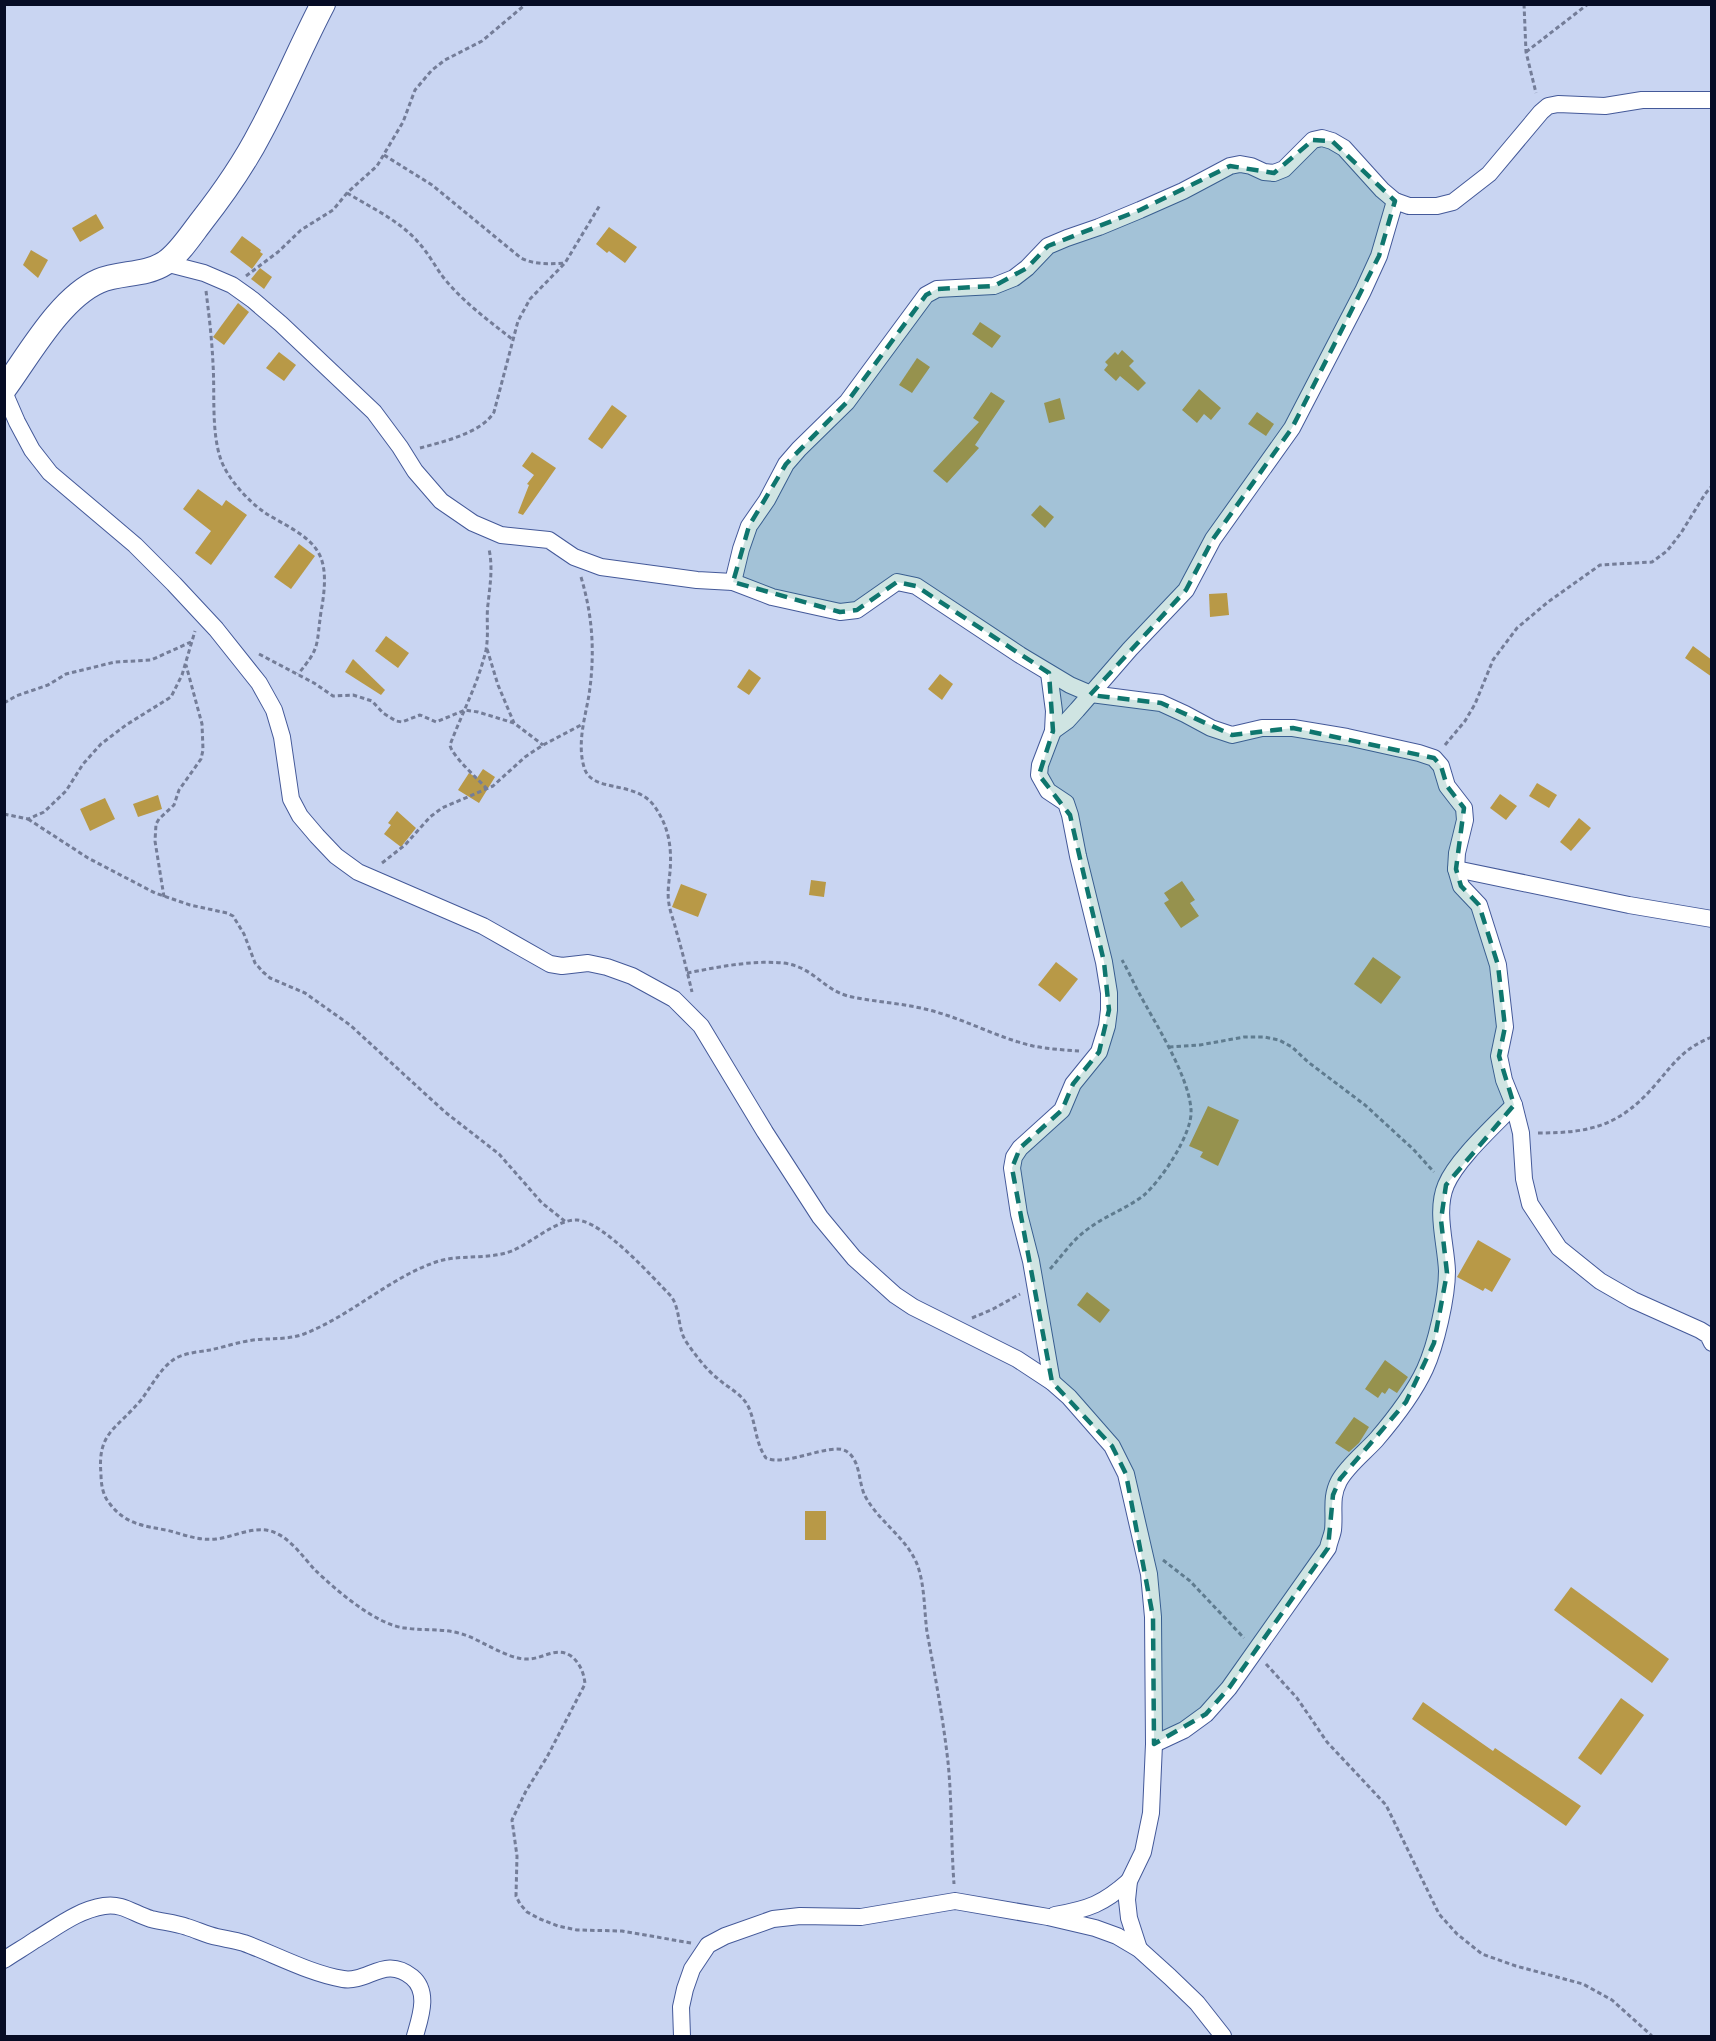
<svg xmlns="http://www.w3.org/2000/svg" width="1716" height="2041" font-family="Signika,sans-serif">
<rect width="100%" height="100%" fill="#c9d5f2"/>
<g fill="#b89947">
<polygon points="96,214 104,228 80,242 72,228"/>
<polygon points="609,227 637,247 625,263 609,251 607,253 596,244"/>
<polygon points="242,236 261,250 260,252 263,254 252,269 230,252"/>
<polygon points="31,250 48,260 38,278 23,265"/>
<polygon points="260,268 272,277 264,289 251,279"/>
<polygon points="238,303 249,312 224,345 213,337"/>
<polygon points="980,322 1001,336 992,348 972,334"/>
<polygon points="1122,350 1134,361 1129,366 1146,383 1138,391 1120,376 1116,381 1104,370 1108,365 1105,362 1115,352 1118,355"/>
<polygon points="279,352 296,365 284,381 266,368"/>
<polygon points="917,358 930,367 912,393 899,385"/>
<polygon points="1199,389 1221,408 1211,420 1204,414 1197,423 1182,410"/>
<polygon points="991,392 1005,401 975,445 979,448 947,483 933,471 979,422 973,418"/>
<polygon points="1060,398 1065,419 1049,423 1044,403"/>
<polygon points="612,405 627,416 602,449 588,439"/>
<polygon points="1257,412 1274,424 1266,436 1248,424"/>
<polygon points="532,452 556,468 523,515 518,513 529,485 527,484 534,475 522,466"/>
<polygon points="198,489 222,506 226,500 247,515 211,565 195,553 211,531 183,509"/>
<polygon points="1040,505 1054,517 1045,528 1031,515"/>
<polygon points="299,544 315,556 291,589 274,577"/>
<polygon points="1227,593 1229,615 1210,617 1209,594"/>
<polygon points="386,636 409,653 398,668 375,651"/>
<polygon points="1693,646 1712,660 1712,677 1685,658"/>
<polygon points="353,659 385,690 381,695 345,672"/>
<polygon points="749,669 761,678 749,695 737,687"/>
<polygon points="940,674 953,684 942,700 928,689"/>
<polygon points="483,769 495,777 479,803 458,790 469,773 477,778"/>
<polygon points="1537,783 1557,795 1549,808 1529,796"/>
<polygon points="1500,794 1517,806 1506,820 1490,808"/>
<polygon points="158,795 162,809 138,817 133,804"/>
<polygon points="105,798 115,819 90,831 80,809"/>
<polygon points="397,811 416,828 401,847 384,834 391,825 388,823"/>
<polygon points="1579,818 1591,828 1571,851 1560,842"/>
<polygon points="811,880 826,882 824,897 809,895"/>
<polygon points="1182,881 1195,900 1190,903 1199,916 1181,928 1164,903 1169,900 1164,893"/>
<polygon points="681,884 707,894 698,917 672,907"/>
<polygon points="1373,957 1401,977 1381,1004 1354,984"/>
<polygon points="1056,962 1078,979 1060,1002 1038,985"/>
<polygon points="1208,1106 1239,1120 1218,1166 1200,1157 1203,1152 1189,1146"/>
<polygon points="1478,1240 1511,1259 1492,1292 1485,1288 1483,1291 1457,1277"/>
<polygon points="1087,1292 1110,1310 1100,1323 1077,1305"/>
<polygon points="1385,1360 1408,1377 1397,1393 1389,1388 1385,1394 1382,1392 1378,1398 1365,1389"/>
<polygon points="1354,1417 1369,1427 1359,1443 1349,1452 1335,1443"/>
<rect x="805" y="1511" width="21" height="29"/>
<polygon points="1571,1587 1669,1659 1652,1683 1554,1610"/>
<polygon points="1621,1698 1644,1715 1601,1775 1578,1758"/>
<polygon points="1423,1702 1493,1751 1495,1748 1581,1806 1566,1826 1412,1719"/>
</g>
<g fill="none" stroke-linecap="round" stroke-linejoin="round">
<g stroke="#445999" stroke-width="18">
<g id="street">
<polyline points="165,263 204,273 232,285 253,300 281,324 374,412 400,447 415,471 441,501 473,523 501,535 549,540 574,557 601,567 697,580 733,582 772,597 840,612 857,610 897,582 916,586 1020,655 1070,685 1091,694 1161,703 1185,714 1211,728 1232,735 1262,728 1293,728 1347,737 1419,753 1434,758 1441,766 1447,786 1464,808 1465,820 1457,853 1456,869 1461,886 1479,905 1498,965 1505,1027 1499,1056 1504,1080 1514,1105 1521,1133 1524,1179 1530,1204 1559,1248 1600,1281 1633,1300 1700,1330 1708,1335 1712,1343"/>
<polyline points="4,392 17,422 32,450 50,473 135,545 174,584 216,629 259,683 274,710 282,737 291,799 300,816 317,836 336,856 358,872 483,926 550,964 562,966 588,963 607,967 632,976 674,999 701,1026 765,1132 820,1217 854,1258 895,1295 913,1307 1017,1359 1052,1382 1069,1397 1112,1446 1126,1474 1132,1500 1149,1574 1153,1617 1154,1744 1151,1813 1143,1852 1129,1881 1127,1900 1129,1918 1139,1949"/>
<polyline points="733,582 741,549 749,526 767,500 786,464 799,449 847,402 926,295 937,289 994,286 1014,278 1027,268 1048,246 1067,238 1099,227 1140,210 1183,191 1230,166 1240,164 1251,166 1264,172 1274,173 1284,169 1313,140 1322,138 1332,141 1344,148 1382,190 1395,201 1409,206 1437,206 1453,202 1489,174 1541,112 1548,106 1558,104 1605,106 1642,100 1712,100"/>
<polyline points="1049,673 1054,711 1053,731 1040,765 1039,775 1048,791 1066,803 1070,815 1078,856 1104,962 1109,993 1109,1010 1107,1026 1099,1052 1073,1084 1062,1110 1020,1148 1014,1157 1012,1168 1019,1214 1031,1261 1052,1382"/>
<polyline points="1053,731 1067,721 1077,710 1130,649 1186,590 1213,539 1292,428 1363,291 1379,256 1395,201"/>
<polyline points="1456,869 1629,905 1712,919"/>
<path d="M1154 1744 1184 1730 1206 1714 1229 1688 1328 1548C1329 1542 1332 1536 1333 1530 1335 1512 1330 1498 1339 1481 1347 1466 1364 1453 1376 1440 1394 1419 1413 1395 1425 1369 1436 1345 1447 1297 1447 1271 1446 1244 1435 1211 1446 1185 1457 1159 1494 1126 1514 1105"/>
<path d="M1055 1915C1089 1909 1103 1904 1129 1881"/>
<path d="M4 1960C14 1953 25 1947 35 1940 57 1927 78 1910 104 1906 123 1903 134 1914 151 1919 163 1922 175 1923 187 1927 197 1930 207 1935 217 1937 226 1939 235 1940 244 1943 274 1954 311 1974 343 1979 368 1983 385 1955 412 1977 430 1992 420 2018 415 2036"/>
<polyline points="682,2036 681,2007 685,1989 692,1969 708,1945 725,1936 773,1919 800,1916 861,1917 955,1901 1048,1917 1095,1928 1117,1936 1139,1949 1170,1977 1197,2003 1223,2036"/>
</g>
</g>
<g stroke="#445999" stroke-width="26">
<path id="secondary" d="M4 389C29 355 60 298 99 281 120 272 145 276 165 263 178 255 191 235 201 222 223 194 244 164 261 131 283 90 301 46 323 4"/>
</g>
<g stroke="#747d98" stroke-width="3" stroke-dasharray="4.5 3" stroke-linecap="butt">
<polyline points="1524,4 1526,52 1536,93"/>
<polyline points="1526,52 1588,4"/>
<path d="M384 155 432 185 521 258C535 265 550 264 565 263"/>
<path d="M347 193C372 208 400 221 419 243 428 253 435 266 443 277 463 302 488 320 512 339"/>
<polyline points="246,276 278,252 301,230 333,210 347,193 377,166 403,122 415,90 432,70 445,60 482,41 526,4"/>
<path d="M206 291C209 315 212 340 213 364 215 393 211 432 221 460 228 479 248 501 264 512 283 525 312 535 321 558 327 574 324 595 321 612 316 645 321 647 298 674"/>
<path d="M420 448C442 442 482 433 494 412L518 321 530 299 565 263 600 205"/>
<path d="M581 577C593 617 595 654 589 695 585 718 577 743 584 767 591 794 636 779 655 807 669 827 672 848 670 872 669 882 667 893 669 904 670 912 674 921 676 930 682 950 687 971 692 992"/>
<polyline points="487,649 498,685 514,723"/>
<polyline points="259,654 314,683 333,696 353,695 372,701 383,713 396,721 402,722 420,715 436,722 465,710 478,712 514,723 543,745"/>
<polyline points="4,703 16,696 48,685 66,674 115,662 151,660 191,642"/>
<polyline points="1445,745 1465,721 1475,704 1493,660 1517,628 1548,602 1600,565 1652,562 1667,551 1681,533 1705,494 1712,486"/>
<path d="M487 789C479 780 451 755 450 745 462 713 478 684 486 650 489 633 486 619 488 604 490 585 493 568 489 549"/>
<polyline points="4,814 28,819 44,812 66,791 83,764 101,744 126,725 171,697 182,675 195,631"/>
<polyline points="28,819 88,858 155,893 190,905 227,913 233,916 244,934 255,963 263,972 270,978 305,993 350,1025 445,1112 499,1154 542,1203 566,1222"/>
<polyline points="382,863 405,845 430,817 442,808 493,786 525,757 543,745 583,724"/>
<polyline points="164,897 155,841 156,824 159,819 174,805 179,790 201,759 203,750 202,724 186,665"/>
<path d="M687 973C719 967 751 960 783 963 814 967 822 989 848 996 874 1002 902 1003 929 1010 965 1019 998 1038 1033 1046 1048 1049 1064 1050 1079 1051"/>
<polyline points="1169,1047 1200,1045 1244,1037 1264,1037 1279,1040 1292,1047 1308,1062 1365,1105 1413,1149 1434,1172"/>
<path d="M1538 1133C1591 1133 1620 1126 1656 1084 1675 1062 1684 1048 1712 1037"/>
<path d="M1050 1269C1061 1257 1071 1242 1084 1232 1102 1217 1124 1210 1143 1196 1161 1181 1193 1133 1191 1110 1189 1076 1155 1023 1139 993 1133 982 1128 970 1122 960"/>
<polyline points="972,1318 993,1309 1020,1294"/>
<polyline points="1163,1560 1190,1581 1244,1638"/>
<polyline points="1266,1664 1297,1698 1327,1742 1386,1805 1439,1914 1457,1934 1482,1954 1516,1966 1583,1984 1612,2000 1652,2036"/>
<path d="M691 1943 622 1931 577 1930 558 1926 540 1919 527 1912 520 1904 516 1896 517 1856 512 1820 526 1791 547 1757 585 1684C584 1673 580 1663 571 1656 556 1646 543 1659 528 1659 508 1660 482 1640 462 1634 443 1628 425 1631 405 1628 376 1625 336 1590 315 1570 302 1556 287 1533 266 1530 249 1528 233 1537 216 1539 198 1541 183 1534 166 1530 144 1526 125 1524 110 1504 103 1496 101 1485 101 1474 97 1432 117 1429 141 1400 151 1387 160 1369 173 1360 183 1353 198 1352 210 1350 224 1347 239 1342 253 1340 271 1338 287 1340 304 1334 350 1316 387 1280 433 1263 459 1253 489 1261 514 1250 532 1242 558 1219 577 1220 604 1222 652 1277 671 1296 681 1310 677 1329 687 1343 696 1356 706 1369 717 1378 728 1388 741 1393 748 1406 756 1422 755 1443 766 1458 786 1467 831 1442 846 1451 861 1460 858 1482 865 1496 879 1522 906 1537 917 1564 925 1585 924 1610 927 1632 935 1675 943 1718 948 1762 952 1802 951 1843 954 1884"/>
</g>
<use href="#street" stroke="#fff" stroke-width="16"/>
<use href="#secondary" stroke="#fff" stroke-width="24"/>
</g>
<path fill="#0f766e" fill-opacity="0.2" stroke="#0f766e" stroke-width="4.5" stroke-dasharray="12 8" stroke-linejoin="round" d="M1313 140 1332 141 1395 201 1379 256 1292 428 1213 539 1186 590 1090 695 1161 703 1232 735 1293 728 1434 758 1441 766 1447 786 1464 808 1456 869 1461 886 1479 905 1498 965 1505 1027 1499 1056 1514 1105 1446 1185 1441 1220 1447 1273 1434 1343 1406 1402 1340 1479 1333 1495 1328 1548 1229 1688 1206 1714 1154 1744 1153 1617 1126 1474 1112 1446 1052 1382 1012 1168 1020 1148 1062 1110 1073 1084 1099 1052 1109 1010 1104 962 1070 815 1039 775 1053 731 1049 673 916 586 897 582 857 610 840 612 733 582 749 526 786 464 847 402 926 295 937 289 994 286 1027 268 1048 246 1140 210 1230 166 1274 173Z"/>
<rect width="1716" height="2041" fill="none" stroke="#060c25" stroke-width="12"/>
</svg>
